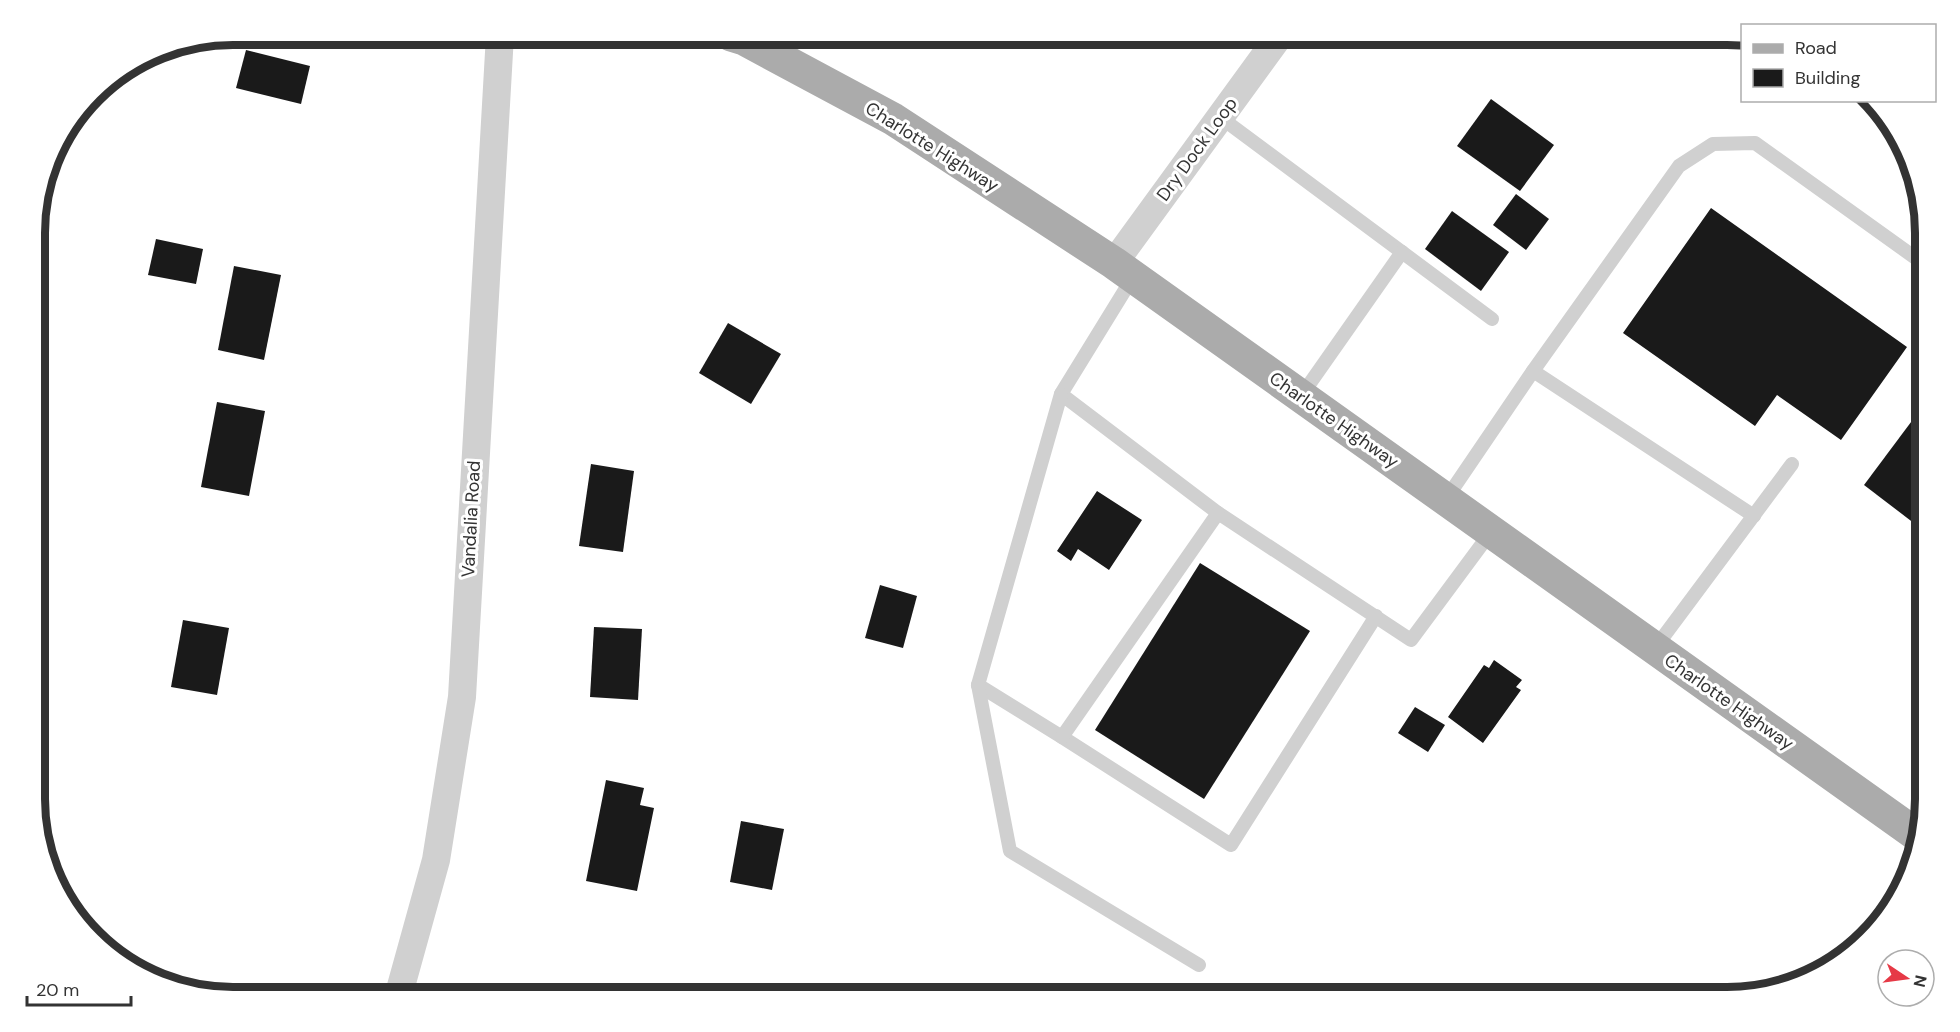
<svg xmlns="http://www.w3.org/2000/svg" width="1960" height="1032" font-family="'DM Sans',sans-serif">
<rect width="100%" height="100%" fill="#fff"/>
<g fill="#1a1a1a">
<polygon points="246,50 310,66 301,104 236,88"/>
<polygon points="1491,99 1554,145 1520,191 1457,146"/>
<polygon points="1516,194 1549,219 1526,250 1493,225"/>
<polygon points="1711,208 1907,347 1841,440 1777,395 1755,426 1623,333"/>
<polygon points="1452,211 1509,252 1481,291 1425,249"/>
<polygon points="156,239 203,249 196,284 148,275"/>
<polygon points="234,266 281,275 264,360 218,350"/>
<polygon points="728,323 781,354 751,404 699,373"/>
<polygon points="217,402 265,411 249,496 201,487"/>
<polygon points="1920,410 1924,413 1925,519 1919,527 1864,485"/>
<polygon points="591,464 634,471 623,552 579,546"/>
<polygon points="1097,491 1142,520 1109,570 1078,549 1071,561 1057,551"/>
<polygon points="1200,563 1310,631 1204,799 1095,730"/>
<polygon points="880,585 917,596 903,648 865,638"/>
<polygon points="183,620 229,628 217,695 171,687"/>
<polygon points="594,627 642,629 638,700 590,697"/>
<polygon points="1494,660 1522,680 1516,687 1521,690 1483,743 1448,717 1484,665 1489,668"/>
<polygon points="1415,707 1445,725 1428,752 1398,733"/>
<polygon points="606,780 644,788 640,805 654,808 637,891 586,881"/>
<polygon points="741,821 784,829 772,890 730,882"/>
</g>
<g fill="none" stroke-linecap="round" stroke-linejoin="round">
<g stroke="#d0d0d0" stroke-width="14">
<polyline points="1220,117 1492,319"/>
<polyline points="1133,277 1061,394 1218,513 1411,640 1491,532"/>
<polyline points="1533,371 1754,516"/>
<polyline points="1061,394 978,685 1062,737 1231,845 1376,616"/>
<polyline points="1301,396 1402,252"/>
<polyline points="1446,499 1533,371 1679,166 1713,144 1755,143 1924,264"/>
<polyline points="1655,648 1792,464"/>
<polyline points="978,685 1010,851 1199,965"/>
<polyline points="1062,737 1218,513"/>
</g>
<g stroke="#d0d0d0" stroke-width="28">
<polyline points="1114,263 1280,35"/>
<polyline points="398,997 436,860 462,697 500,35"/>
</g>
<polyline stroke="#ababab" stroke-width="33" points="731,35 744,39 893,119 1114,263 1917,835"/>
</g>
<g text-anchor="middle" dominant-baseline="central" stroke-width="6" stroke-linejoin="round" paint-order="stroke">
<g font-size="18" fill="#333" stroke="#fff">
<text transform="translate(932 147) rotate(32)">Charlotte Highway</text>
<text transform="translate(1197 149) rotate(-54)">Dry Dock Loop</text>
<text transform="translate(1334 420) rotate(35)">Charlotte Highway</text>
<text transform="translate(471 519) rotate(-87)">Vandalia Road</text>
<text transform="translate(1729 702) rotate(35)">Charlotte Highway</text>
</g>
</g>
<path d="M0 0H1960V1032H0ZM233 45H1727A188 188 0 0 1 1915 233V799A188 188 0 0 1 1727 987H233A188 188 0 0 1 45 799V233A188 188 0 0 1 233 45Z" fill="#fff" fill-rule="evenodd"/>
<path fill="none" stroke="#333" stroke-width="8" d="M233 45H1727A188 188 0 0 1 1915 233V799A188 188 0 0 1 1727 987H233A188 188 0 0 1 45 799V233A188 188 0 0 1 233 45Z"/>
<rect x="1741" y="24" width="195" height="78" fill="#ffffff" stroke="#adadad" stroke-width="1.5"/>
<rect x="1753" y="44" width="30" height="9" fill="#ababab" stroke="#adadad" stroke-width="1.5"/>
<text x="1795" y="54" font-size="18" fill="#333333">Road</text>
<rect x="1753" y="69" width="30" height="18" fill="#1a1a1a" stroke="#adadad" stroke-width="1.5"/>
<text x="1795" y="84" font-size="18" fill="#333333">Building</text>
<g transform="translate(1906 978) rotate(103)"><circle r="28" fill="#ffffff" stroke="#adadad" stroke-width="1.5"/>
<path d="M0-4.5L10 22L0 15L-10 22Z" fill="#e63946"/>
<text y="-9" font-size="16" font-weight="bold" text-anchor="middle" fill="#333333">N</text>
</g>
<path d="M27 996v9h104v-9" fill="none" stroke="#333333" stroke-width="3"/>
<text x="36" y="996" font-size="18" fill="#333333" stroke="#ffffff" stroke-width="4.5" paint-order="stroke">20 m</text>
</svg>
